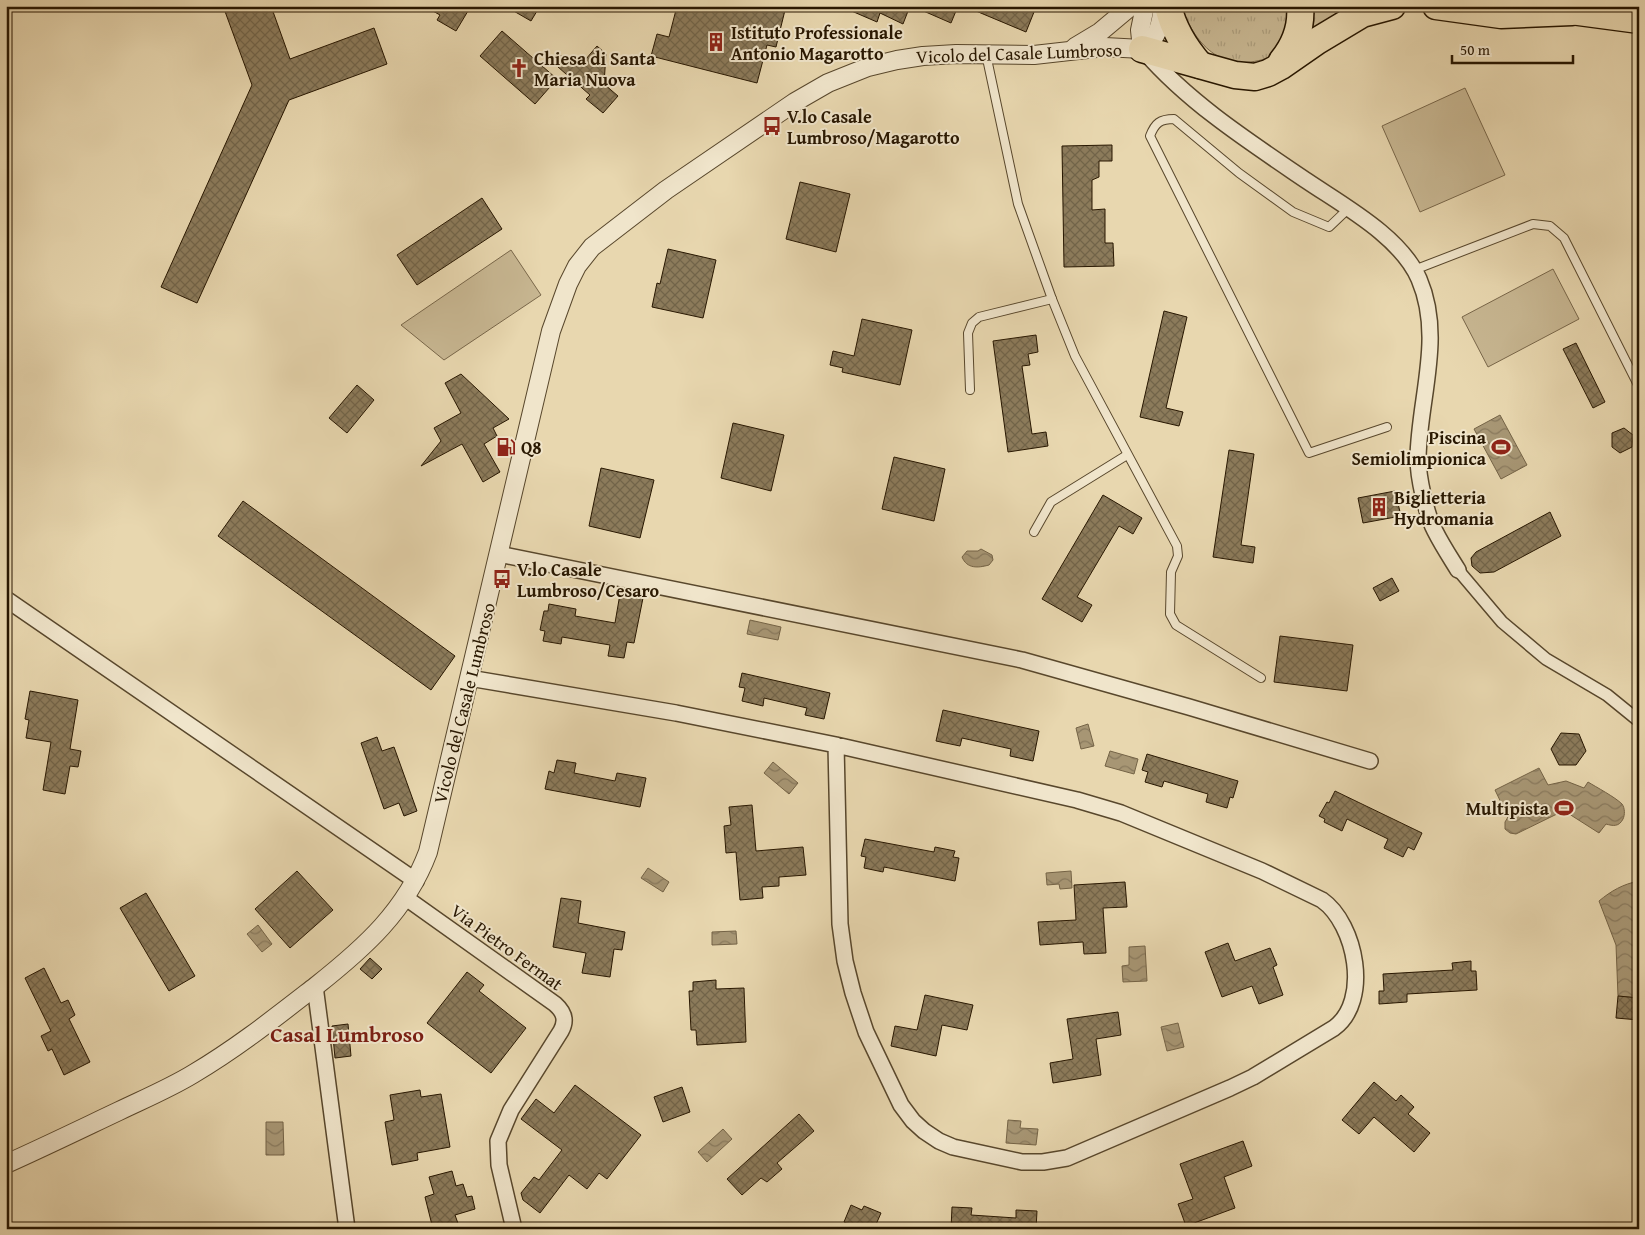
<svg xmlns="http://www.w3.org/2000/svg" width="1645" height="1235" font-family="'Gentium Book Plus',serif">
<defs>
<pattern id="grass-tufts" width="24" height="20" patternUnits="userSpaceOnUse" patternTransform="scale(1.25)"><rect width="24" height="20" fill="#c7b691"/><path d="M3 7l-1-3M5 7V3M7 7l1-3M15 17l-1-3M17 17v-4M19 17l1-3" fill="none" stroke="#ab9c7b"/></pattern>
<pattern id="water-waves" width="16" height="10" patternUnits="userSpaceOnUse" patternTransform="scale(1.25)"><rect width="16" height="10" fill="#a79674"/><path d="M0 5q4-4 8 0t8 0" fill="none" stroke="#88795d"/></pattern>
<pattern id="building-cross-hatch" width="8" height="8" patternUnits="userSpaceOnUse" patternTransform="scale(1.25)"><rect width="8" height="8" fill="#8c7b5b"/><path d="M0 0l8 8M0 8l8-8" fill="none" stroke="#726449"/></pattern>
</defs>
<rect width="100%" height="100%" fill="#e8d7af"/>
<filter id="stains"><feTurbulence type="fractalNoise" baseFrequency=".004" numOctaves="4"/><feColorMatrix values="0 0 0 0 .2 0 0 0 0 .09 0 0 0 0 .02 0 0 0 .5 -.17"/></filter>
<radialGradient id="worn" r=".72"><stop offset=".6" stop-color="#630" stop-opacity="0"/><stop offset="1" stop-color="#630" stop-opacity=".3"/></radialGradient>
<g fill="url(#grass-tufts)" stroke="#786649">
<path d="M1181 6H1292L1293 26 1271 57C1224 74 1197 49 1181 6Z"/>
<polygon points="1306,6 1356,6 1305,33"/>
</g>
<g fill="#c7b691" stroke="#786649">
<polygon points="1465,88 1505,175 1420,212 1382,126"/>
<polygon points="511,250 541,295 444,360 401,325"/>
<polygon points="1553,269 1579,319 1488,367 1462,317"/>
</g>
<g fill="url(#water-waves)" stroke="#746346">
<polygon points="1500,415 1527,465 1501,479 1474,429"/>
<path d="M981 549 992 555 993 560 989 565C978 568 967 569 962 557L967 551H978Z"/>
<polygon points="750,620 781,627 778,640 747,634"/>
<polygon points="1088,724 1094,746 1081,749 1076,728"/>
<polygon points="1110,751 1138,759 1134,774 1105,766"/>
<polygon points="773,762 798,783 789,794 764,773"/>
<path d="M1539 768 1548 785 1566 781 1584 788 1588 782C1596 787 1615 797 1622 804 1625 808 1625 815 1623 819 1619 827 1613 826 1606 824L1599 833 1566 812 1559 813 1516 834 1510 833 1505 829V822L1508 817 1495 790Z"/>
<polygon points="648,868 669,882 663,892 641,878"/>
<polygon points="1071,871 1072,888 1060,889 1059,884 1047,885 1046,873"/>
<path d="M1639 881V998L1618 996 1616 945 1599 901C1611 891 1623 884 1639 881Z"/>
<polygon points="258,925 272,944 262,952 247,934"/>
<polygon points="736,931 737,944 712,945 712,932"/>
<polygon points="1145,946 1147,981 1123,982 1122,966 1129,965 1129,947"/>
<polygon points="1178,1023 1184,1047 1167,1051 1161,1027"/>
<polygon points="1008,1120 1021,1121 1020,1128 1038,1129 1036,1145 1006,1143"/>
<polygon points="266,1122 283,1122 284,1155 266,1155"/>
<polygon points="723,1129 732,1139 707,1162 698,1152"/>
</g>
<g fill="url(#building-cross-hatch)" stroke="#281701">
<polygon points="223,6 271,6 290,59 374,28 387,64 289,100 197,303 161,287 252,85"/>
<polygon points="424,6 459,6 468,11 456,31 437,20 440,15"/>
<polygon points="505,6 540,6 531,21"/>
<polygon points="677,6 786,6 776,47 767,45 757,83 651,56 657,34 669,37"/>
<polygon points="840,6 910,6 903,24 880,13 877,22"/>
<polygon points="912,6 958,6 951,23"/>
<polygon points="964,6 1020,6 1034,12 1026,32"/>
<polygon points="502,31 557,79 535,104 480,56"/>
<polygon points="597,46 606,54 604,84 618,96 603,113 586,99 590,95 558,67 558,56 569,56 580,66"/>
<polygon points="1112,145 1112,161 1099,161 1099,177 1092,180 1092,210 1105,209 1105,243 1113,243 1114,266 1064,267 1062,146"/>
<polygon points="800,182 850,194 836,252 786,239"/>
<polygon points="482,198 502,229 417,285 397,255"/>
<polygon points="668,249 716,260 703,318 652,307 657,283 660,284"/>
<polygon points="1164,311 1187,317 1166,408 1183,412 1179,426 1140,417"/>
<polygon points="862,319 912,330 900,385 842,372 843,368 830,365 833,351 854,356"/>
<polygon points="1036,335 1038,352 1028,354 1030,365 1022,366 1032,434 1046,432 1048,446 1008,452 993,341"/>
<polygon points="1576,343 1605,402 1593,408 1563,349"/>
<polygon points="461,374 509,419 493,428 497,436 484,444 500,472 483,482 462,444 421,466 441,441 434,428 461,413 445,383"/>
<polygon points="357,385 374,400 347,433 329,418"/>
<polygon points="733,423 784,435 771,491 721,478"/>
<polygon points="1624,428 1633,435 1632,447 1620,453 1612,447 1612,433"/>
<polygon points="1229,450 1254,454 1241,545 1255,547 1253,563 1213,557"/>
<polygon points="894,457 945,469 934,521 882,509"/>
<polygon points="601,468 654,480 640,538 589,526"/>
<polygon points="1395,491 1401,516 1363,523 1358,498"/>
<polygon points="1103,495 1142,518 1133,534 1119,526 1077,597 1092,605 1082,622 1042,599"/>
<polygon points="243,501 455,656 431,690 218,536"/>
<polygon points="1550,512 1561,536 1494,572 1480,573 1472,566 1471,558 1476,552"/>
<polygon points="1392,578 1399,591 1380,601 1373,588"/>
<polygon points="621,588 644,593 634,643 627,642 624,658 608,656 610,645 562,637 561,644 543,641 545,631 540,630 544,611 548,611 549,604 576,609 575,616 615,623"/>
<polygon points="1280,636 1353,645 1347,691 1274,682"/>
<polygon points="742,673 830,693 824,719 805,715 807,708 764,698 763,706 742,701 745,688 739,687"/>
<polygon points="30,691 78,700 70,749 81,751 78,767 70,766 65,794 43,790 51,742 26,738 29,720 25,719"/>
<polygon points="943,710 1039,731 1033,761 1010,756 1011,749 962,738 960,746 936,741"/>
<polygon points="1561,733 1579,734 1586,751 1576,765 1559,765 1551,749"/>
<polygon points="377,737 382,751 394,747 417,811 404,816 399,803 384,809 361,743"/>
<polygon points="1147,754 1238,781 1233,798 1230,797 1227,808 1206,802 1208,794 1164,781 1162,787 1145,782 1148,772 1142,770"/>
<polygon points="557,760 576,763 574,773 615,781 617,773 646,778 640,807 545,789 549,771 554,773"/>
<polygon points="1335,791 1422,833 1414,850 1408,847 1403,857 1384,848 1388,839 1347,819 1342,831 1324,822 1325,819 1319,816 1327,802 1329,803"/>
<polygon points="752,805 756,851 803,847 806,875 779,877 779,886 762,887 763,898 740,900 736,852 726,853 724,826 731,825 729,807"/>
<polygon points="865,839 934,852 935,847 955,851 953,857 959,858 955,881 884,867 883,872 864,868 866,857 861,856"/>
<polygon points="297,871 333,910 290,948 255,909"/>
<polygon points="1125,882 1127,907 1103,908 1106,953 1084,954 1083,942 1040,945 1038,922 1076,920 1074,885"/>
<polygon points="146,893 195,976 169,991 120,908"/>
<polygon points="561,898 581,901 578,923 625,932 622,950 614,949 610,977 582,973 586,953 553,947"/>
<polygon points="1228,943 1235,961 1270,948 1277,965 1273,967 1283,995 1259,1004 1252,986 1222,997 1205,952"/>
<polygon points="370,958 382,969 372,979 360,969"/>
<polygon points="1471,961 1471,971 1476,971 1477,990 1407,994 1407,1002 1379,1004 1379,991 1384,991 1383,974 1453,970 1452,963"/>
<polygon points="44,968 61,1003 68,1000 75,1015 69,1019 90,1062 64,1075 52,1049 48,1051 41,1036 51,1031 25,978"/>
<polygon points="467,972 484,985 479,991 526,1028 491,1073 427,1023"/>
<polygon points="716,980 716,989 744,988 746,1042 697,1045 696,1030 691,1030 689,991 693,991 693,982"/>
<polygon points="925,995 973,1005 967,1030 942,1025 936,1056 891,1046 895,1026 917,1030"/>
<polygon points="1618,996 1639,998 1639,1020 1616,1018"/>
<polygon points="1118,1012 1121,1035 1096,1039 1101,1075 1053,1083 1050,1063 1073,1059 1067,1019"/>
<polygon points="348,1024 351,1056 335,1058 332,1026"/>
<polygon points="1374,1082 1396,1101 1401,1095 1414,1107 1408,1114 1430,1133 1414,1152 1374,1117 1359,1134 1342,1120"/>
<polygon points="575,1085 641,1135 607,1179 599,1173 587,1189 569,1175 540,1213 523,1200 521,1193 534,1177 539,1180 562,1150 521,1119 536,1099 554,1113"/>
<polygon points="682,1087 690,1112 663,1122 654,1097"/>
<polygon points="420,1090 421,1097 441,1094 450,1147 417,1153 418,1160 392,1165 385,1122 394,1120 390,1095"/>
<polygon points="799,1114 814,1131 777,1163 782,1169 767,1182 761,1178 742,1195 727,1179"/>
<polygon points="1243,1141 1252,1166 1224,1177 1235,1208 1186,1226 1178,1204 1193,1199 1180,1164"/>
<polygon points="452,1171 456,1186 463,1184 467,1197 472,1196 475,1209 455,1215 460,1229 433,1229 425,1197 434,1194 429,1177"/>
<polygon points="851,1205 862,1210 864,1206 881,1213 874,1229 859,1229 844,1222"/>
<polygon points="952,1207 972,1208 971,1215 1016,1218 1016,1210 1037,1211 1036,1229 951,1229"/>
</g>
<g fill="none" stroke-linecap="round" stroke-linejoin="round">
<g stroke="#58472c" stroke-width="10">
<g id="service">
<polyline points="986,54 1018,204 1052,299 1075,356 1177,546 1178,556 1171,572 1170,614 1176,625 1261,678"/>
<path d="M1349 208 1329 227 1293 212 1239 173 1174 119C1160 119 1155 123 1150 136L1309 453 1387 427"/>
<polyline points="1414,270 1533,224 1550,226 1564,238 1639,387"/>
<polyline points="970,390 968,333 972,323 979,317 1052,299"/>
<polyline points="1034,532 1051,502 1127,455"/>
</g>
</g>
<g stroke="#58472c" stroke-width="14">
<polyline id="pedestrian" points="1458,570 1502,622 1546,659 1607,695 1639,721"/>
</g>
<g stroke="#58472c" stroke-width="18">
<g id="minor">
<path d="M1145 52C1189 103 1251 143 1307 181 1344 206 1401 237 1419 279 1444 337 1419 398 1418 458 1418 477 1426 514 1435 531 1442 545 1450 557 1458 570"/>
<polyline points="499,554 1022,660 1189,707 1370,761"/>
<polyline points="6,599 416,881"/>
<path d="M469 678 676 713 836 745 1077 800 1121 813 1262 871 1322 900C1356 924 1371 1001 1334 1028L1253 1077 1230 1088 1067 1158 1043 1162H1022L953 1147 939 1141 924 1131 913 1121 901 1105 866 1032 853 993 845 961 840 924 836 745"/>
<path d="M406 898 555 1004C564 1012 567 1020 561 1031L511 1110 498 1141 499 1165 514 1229"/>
<polyline points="315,986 347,1229"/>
</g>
</g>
<g stroke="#58472c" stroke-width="20">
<g id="tertiary">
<polyline points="1075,47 1100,32 1131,6"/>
<path d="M1142 49C1158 38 1161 25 1163 6"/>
<polyline points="1142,49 1140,30 1145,6"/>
<path d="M6 1164C44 1147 81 1129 119 1111 144 1099 170 1088 193 1074 237 1048 276 1017 316 986 364 948 406 911 428 852L551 331 568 284 577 266 592 247 666 190 795 102 828 83 868 67 897 60 923 56 956 54 1034 55 1105 47 1142 49"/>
</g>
</g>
<g stroke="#281701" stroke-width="29">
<g id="motorway">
<path d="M1168 6C1173 28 1185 48 1200 65"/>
<polyline points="1436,6 1501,15 1572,12"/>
<polyline points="1556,9 1639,20"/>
<polyline points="1142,49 1235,75 1255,77 1268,73 1281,66 1317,41 1362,14 1392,6"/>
<path d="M1282 61C1295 45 1302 27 1300 6"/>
</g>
</g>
<use href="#service" stroke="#f0e5cb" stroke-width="8"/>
<use href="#pedestrian" stroke="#f0e5cb" stroke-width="11"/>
<use href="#minor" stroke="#f0e5cb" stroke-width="15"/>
<use href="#tertiary" stroke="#f0e5cb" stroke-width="18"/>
<use href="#motorway" stroke="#e8d7af" stroke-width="26"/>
</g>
<defs>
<g id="building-bare" transform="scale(1.5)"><path d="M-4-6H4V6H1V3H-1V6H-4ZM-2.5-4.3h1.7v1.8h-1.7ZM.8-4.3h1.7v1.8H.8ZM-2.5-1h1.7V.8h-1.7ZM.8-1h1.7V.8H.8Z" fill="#8f2418" stroke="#f0e5cb" stroke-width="2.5" paint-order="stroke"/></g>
<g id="church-bare" transform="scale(1.5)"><path d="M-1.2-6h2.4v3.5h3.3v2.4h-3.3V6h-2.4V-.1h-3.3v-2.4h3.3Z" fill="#8f2418" stroke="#f0e5cb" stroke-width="2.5" paint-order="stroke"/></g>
<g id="bus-bare" transform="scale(1.5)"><path d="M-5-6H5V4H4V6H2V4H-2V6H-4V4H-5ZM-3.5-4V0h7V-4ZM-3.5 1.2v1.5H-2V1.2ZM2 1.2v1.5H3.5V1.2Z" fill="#8f2418" stroke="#f0e5cb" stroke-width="2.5" paint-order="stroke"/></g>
<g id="fuel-bare" transform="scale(1.5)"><path d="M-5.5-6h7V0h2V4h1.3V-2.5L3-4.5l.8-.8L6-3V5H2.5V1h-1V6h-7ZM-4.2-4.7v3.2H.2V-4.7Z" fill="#8f2418" stroke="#f0e5cb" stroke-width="2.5" paint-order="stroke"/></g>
<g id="stadium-bare" transform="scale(1.5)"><path d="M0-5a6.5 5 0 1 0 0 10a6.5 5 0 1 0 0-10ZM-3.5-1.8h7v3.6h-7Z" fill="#8f2418" stroke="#f0e5cb" stroke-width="2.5" paint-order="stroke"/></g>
</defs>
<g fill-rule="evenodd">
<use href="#building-bare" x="716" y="42"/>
<use href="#church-bare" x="519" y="68"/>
<use href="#bus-bare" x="772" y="126"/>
<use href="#fuel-bare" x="506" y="447"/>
<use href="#stadium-bare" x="1501" y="447"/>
<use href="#building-bare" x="1379" y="507"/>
<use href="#bus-bare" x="502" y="579"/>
<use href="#stadium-bare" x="1564" y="808"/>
</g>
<g text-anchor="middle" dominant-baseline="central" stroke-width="4" stroke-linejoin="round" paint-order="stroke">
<g font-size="18" font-weight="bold" fill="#281701" stroke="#f0e5cb" text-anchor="start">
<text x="731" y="32">Istituto Professionale<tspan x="731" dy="21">Antonio Magarotto</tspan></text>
<text x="534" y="58">Chiesa di Santa<tspan x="534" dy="21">Maria Nuova</tspan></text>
<text x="787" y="116">V.lo Casale<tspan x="787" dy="21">Lumbroso/Magarotto</tspan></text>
<text x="1486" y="437" text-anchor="end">Piscina<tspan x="1486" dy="21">Semiolimpionica</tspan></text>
<text x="521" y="447">Q8</text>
<text x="1394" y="497">Biglietteria<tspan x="1394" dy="21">Hydromania</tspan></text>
<text x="517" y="569">V.lo Casale<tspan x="517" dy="21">Lumbroso/Cesaro</tspan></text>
<text x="1549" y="808" text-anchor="end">Multipista</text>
</g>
<g font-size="18" fill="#281701" stroke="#f0e5cb">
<text transform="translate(1019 53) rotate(-2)">Vicolo del Casale Lumbroso</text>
<text transform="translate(464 703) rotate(-76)">Vicolo del Casale Lumbroso</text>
<text transform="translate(507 947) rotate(36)">Via Pietro Fermat</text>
</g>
<g font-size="22" font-weight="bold" fill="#7a1f14" stroke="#f0e5cb">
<text x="347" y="1034">Casal Lumbroso</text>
</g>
</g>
<rect width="1645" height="1235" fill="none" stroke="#e8d7af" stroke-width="25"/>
<rect x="8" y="8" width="1630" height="1220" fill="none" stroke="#281701" stroke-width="2.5"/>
<rect x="12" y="12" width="1620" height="1210" fill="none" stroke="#281701"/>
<path d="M1452 55v8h121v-8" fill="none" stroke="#281701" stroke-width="2.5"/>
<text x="1460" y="55" font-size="15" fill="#281701" stroke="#f0e5cb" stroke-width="4" paint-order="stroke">50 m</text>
<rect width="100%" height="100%" filter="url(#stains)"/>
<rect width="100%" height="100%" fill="url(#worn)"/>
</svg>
